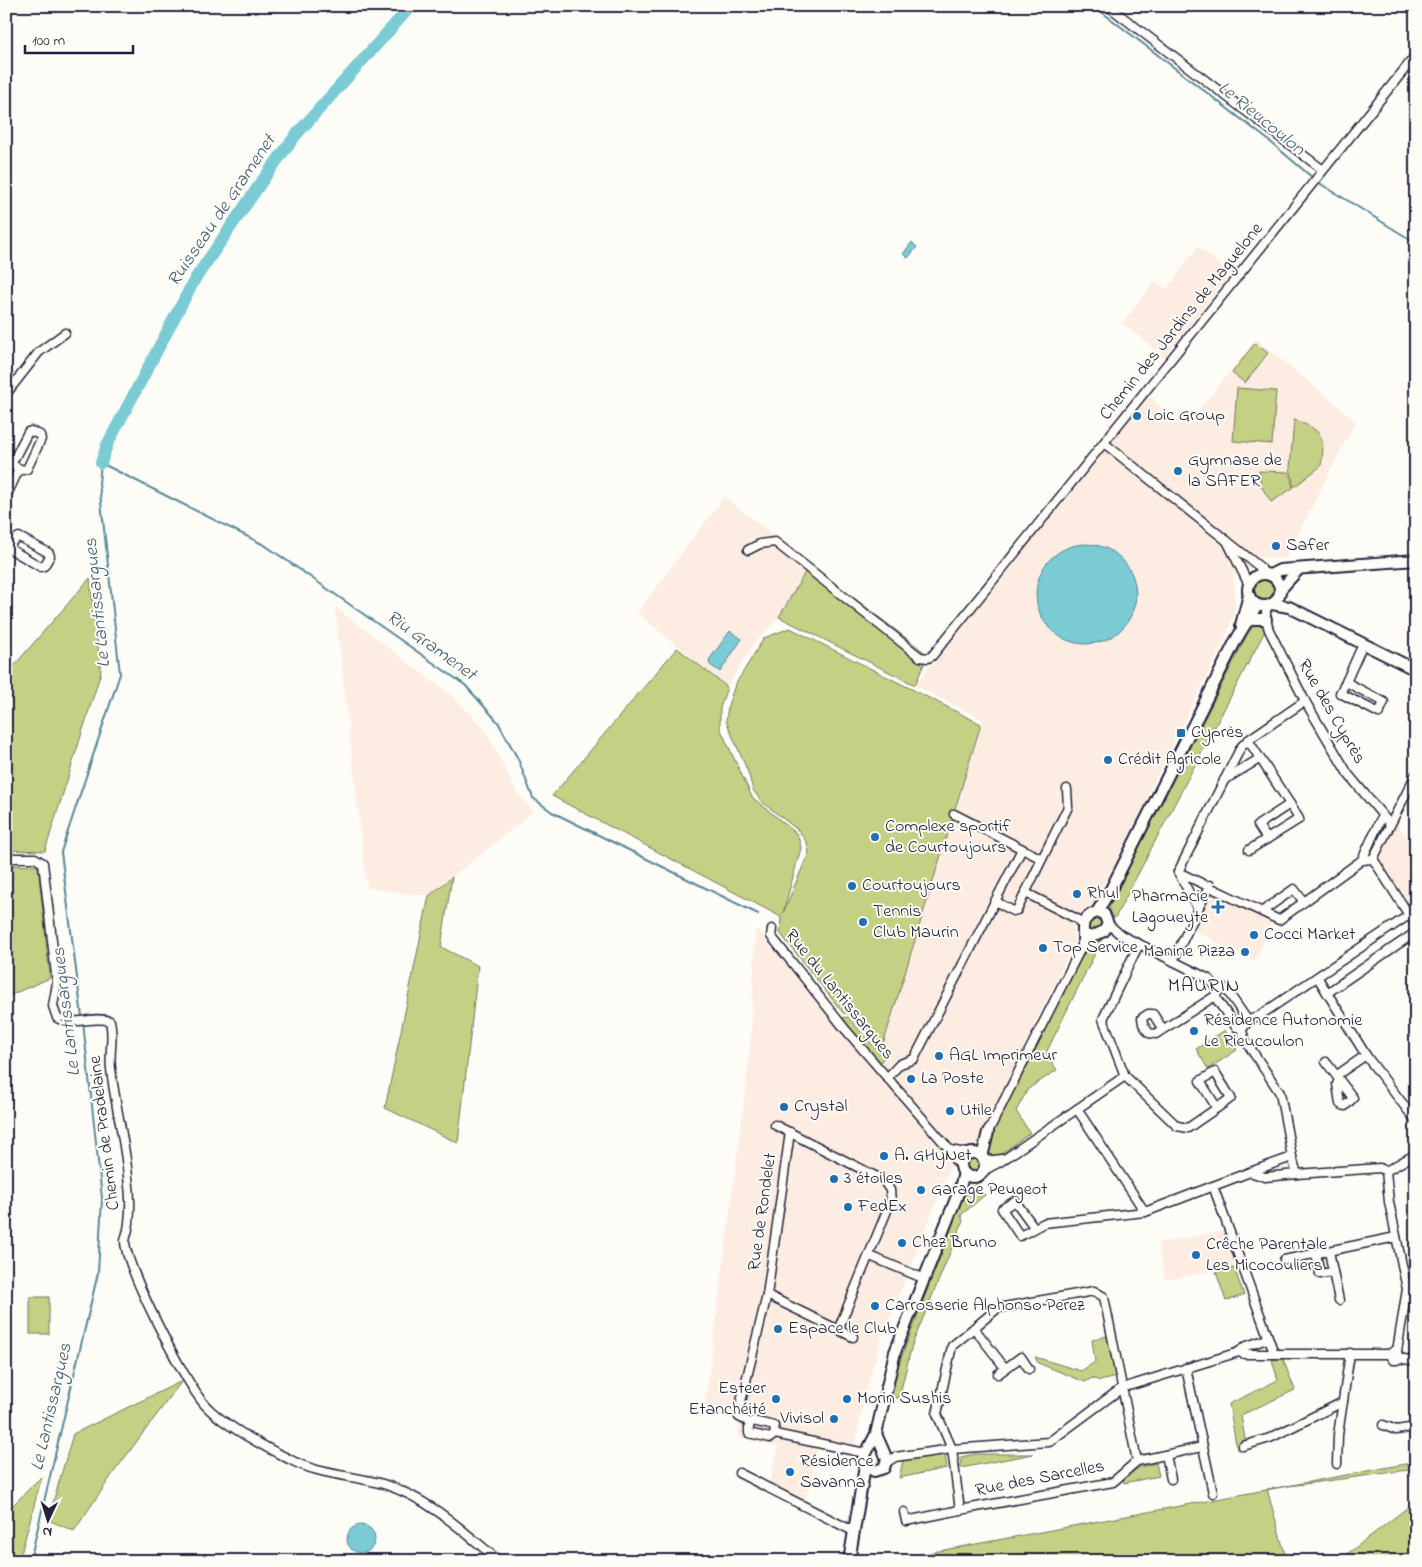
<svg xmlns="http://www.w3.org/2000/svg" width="1422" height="1567" font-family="'Indie Flower',sans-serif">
<rect width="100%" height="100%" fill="#fdfcf7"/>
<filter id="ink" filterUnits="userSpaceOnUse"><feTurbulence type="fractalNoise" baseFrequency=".02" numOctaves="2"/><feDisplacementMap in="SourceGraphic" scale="10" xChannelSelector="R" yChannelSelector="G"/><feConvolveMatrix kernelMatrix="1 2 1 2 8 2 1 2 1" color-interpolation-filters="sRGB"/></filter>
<g filter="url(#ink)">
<g fill="#fdece1">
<polygon points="1198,247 1231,273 1164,357 1122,323 1155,281 1166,289"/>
<polygon points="1256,339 1356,421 1285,559 1261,557 1250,568 1233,575 1235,599 1233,616 1226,637 1153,784 1141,815 1094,904 1081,913 1073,928 1075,941 976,1146 962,1146 951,1166 879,1345 865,1394 853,1458 818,1448 805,1504 769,1486 778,1447 738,1437 741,1420 704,1412 749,1064 756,928 873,1070 890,1056 882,1048 983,720 915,685 1101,451 1099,438 1139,389 1186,426"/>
<polygon points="724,497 810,564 779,617 753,645 727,687 637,613"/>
<polygon points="335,607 453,697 485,729 516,791 533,812 429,896 367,888"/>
<polygon points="1396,822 1413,845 1416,841 1416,914 1377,859"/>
<polygon points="1213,893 1273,922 1254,962 1193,930"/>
<polygon points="1224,1231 1236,1267 1165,1280 1158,1243"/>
</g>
<g fill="#c4d084" stroke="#737960">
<polygon points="1255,343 1268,353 1245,383 1232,373"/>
<polygon points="1237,388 1276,391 1272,444 1233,441"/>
<path d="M1294 420C1322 430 1326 435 1321 466L1294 487 1290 468Z"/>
<polygon points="1259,471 1289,472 1293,488 1271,502 1261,486"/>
<polygon points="810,564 928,655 915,685 779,617"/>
<polygon points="90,578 101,672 45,851 6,850 6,675"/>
<circle cx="1265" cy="590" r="11"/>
<polygon points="1256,623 1263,624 1265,631 1115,918 1112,917 1109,907 1248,633"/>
<polygon points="790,628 981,724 882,1048 852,1013 843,1013 780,933 781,917 552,796 677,648 727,687 720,708 720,728 752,797 797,834 800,843 801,848 783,913 809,852 807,843 799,831 762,802 753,790 748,772 726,721 728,705 735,685 764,638"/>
<polygon points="6,865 38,866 50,978 6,997"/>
<polygon points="452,877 441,947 478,966 458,1143 385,1108 429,896"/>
<polygon points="1096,919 1102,921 1102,925 1092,931 1088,930 1086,928 1090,922"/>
<polygon points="1102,939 1046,1053 1057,1070 1028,1089 1016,1111 1030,1133 998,1156 991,1155 988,1150 991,1136 1086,948"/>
<polygon points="848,1017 884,1058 878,1065 841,1021 842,1018"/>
<polygon points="1225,1030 1237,1050 1208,1069 1196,1049"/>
<circle cx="973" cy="1165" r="7"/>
<polygon points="977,1184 985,1195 961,1215 963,1221 912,1345 899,1398 890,1398 898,1366 965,1192"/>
<polygon points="1234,1268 1244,1295 1226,1301 1216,1272"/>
<rect x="30" y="1297" width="19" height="37"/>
<polygon points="1107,1336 1116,1377 1100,1381 1092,1378 1085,1382 1038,1363 1035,1357 1081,1371 1095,1362 1092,1340"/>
<polygon points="1283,1359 1295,1390 1241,1415 1245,1439 1244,1449 1237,1450 1229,1404 1278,1380 1272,1360"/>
<polygon points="182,1381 114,1472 74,1531 48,1520 73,1434"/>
<polygon points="945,1452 947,1468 899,1478 903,1460"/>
<polygon points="975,1454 1033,1454 961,1468 961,1457"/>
<polygon points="1416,1462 1416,1469 1267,1489 1287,1561 885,1561"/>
<polygon points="1156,1463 1159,1476 1124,1483 1123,1479 1140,1467"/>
<polygon points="42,1476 19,1561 6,1561 6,1512"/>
<polygon points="1416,1501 1416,1561 1338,1561"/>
</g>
<g fill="#7acbd4" stroke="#578797">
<polygon points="912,242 917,247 908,258 903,254"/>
<circle cx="1086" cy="594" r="50"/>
<polygon points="730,631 742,639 720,672 710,665 709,660"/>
<circle cx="361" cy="1539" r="14"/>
</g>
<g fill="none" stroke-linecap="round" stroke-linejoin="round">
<g stroke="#578797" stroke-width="2">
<polyline points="1094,6 1267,139 1313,178"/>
<polyline points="1316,181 1416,243"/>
<polyline points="82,1017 61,852 120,674 99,483 101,463 266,546 465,685 498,722 518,759 533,798 552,812 758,914"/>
<polyline points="30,1561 98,1273 102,1198 83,1022"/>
</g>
<polyline stroke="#7acbd4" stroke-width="12" points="101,463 107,445 195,279 265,177 296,135 411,6"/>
<g stroke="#22223b" stroke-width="11">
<g id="minor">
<polyline points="1108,6 1323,170"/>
<polyline points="6,394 39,352 65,333"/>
<polygon points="31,431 40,435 41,439 27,469 23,470 14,466 12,463 28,432"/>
<polyline points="1104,443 1261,568 1264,574"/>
<polyline points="6,497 19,469"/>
<polygon points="19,537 49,553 50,556 44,566 41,567 10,549 12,541"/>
<polyline points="1227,541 1249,585"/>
<polyline points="748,550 760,544 775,542 920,657 928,658 932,656 1416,55"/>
<polyline points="1266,606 1266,619 1269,630 1305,701 1348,774 1389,823"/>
<polygon points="1346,682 1384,702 1379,713 1340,693"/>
<polyline points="1346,682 1363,644"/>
<polyline points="1248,740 1290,804"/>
<polyline points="1224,780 1259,759"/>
<polygon points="1290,804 1299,819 1267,839 1258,825"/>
<polyline points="954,814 1042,859 1017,910 1013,911 995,901"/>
<polyline points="1249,850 1267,839"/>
<path d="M6 858H35L43 863 57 983 53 1006 57 1018C74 1027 93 1015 110 1021 114 1037 109 1052 111 1069 115 1105 125 1141 128 1177 130 1191 131 1208 129 1222 129 1229 126 1235 125 1241 125 1266 187 1387 206 1406 224 1425 265 1447 289 1459 318 1475 352 1475 383 1484 429 1498 463 1531 499 1561"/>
<polyline points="1042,859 1068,807 1067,789"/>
<polyline points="1373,859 1416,774"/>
<polyline points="1373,859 1409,915"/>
<polyline points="1362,860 1382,816"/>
<polyline points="1178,872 1279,920 1362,860 1373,859"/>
<polyline points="1026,893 1077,919 1081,924"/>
<polyline points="1198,909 1210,885"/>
<polyline points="1264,910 1294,889 1304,902"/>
<polyline points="1108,924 1121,935 1209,979 1218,989"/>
<polyline points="772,929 771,936 845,1029 950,1150 955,1160 962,1166"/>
<polyline points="1139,944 1103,1019 1125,1076 1177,1126 1188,1128 1217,1108"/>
<polyline points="1173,961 1198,909 1178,872 1241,747 1248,740 1305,701"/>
<polyline points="1318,978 1367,1057 1416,1121"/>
<polygon points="1218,989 1226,989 1246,1018 1247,1023 1243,1028 1236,1027 1217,1000 1216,993"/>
<polyline points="1327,993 1416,932"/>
<polyline points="1247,1021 1259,1016 1409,915 1416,924"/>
<polyline points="1162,1028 1153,1014 1148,1014 1142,1018 1143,1024 1149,1033 1156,1034 1215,996"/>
<polyline points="1241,1028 1245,1040 1280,1093 1292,1157"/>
<polyline points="1326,1062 1353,1098 1345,1106 1340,1104 1337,1084 1339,1081"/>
<polygon points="1215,1072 1231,1098 1217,1108 1200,1081"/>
<polyline points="1337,1075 1366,1055"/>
<polyline points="887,1078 900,1064 914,1059 1022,849"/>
<polyline points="1077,1109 1145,1212"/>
<polyline points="775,1125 883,1180 890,1190 891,1201 838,1330"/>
<polyline points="988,1132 1083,944"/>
<polyline points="950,1150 971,1154"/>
<polygon points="1292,1157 1297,1174 1265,1177 1250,1172"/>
<polyline points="984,1161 1002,1159"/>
<polyline points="983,1171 1000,1162 1125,1076"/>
<polyline points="1386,1171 1389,1202 1407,1289 1397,1351"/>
<polyline points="1297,1174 1380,1168 1386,1171 1416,1154"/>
<polyline points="1213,1186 1274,1353"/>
<polyline points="1034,1227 1015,1201 1002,1209 1020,1236 1044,1223 1145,1212 1250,1172"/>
<polyline points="1316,1253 1320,1274 1333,1272 1329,1251"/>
<polyline points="870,1256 925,1279"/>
<polyline points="1284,1260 1396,1237"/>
<polyline points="1333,1272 1339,1300"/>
<polygon points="1094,1291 1104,1297 1137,1461 1113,1482 960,1510 952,1449 937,1414 952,1346 998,1308"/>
<polyline points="767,1295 853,1337"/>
<polyline points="974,1328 1005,1368"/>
<polyline points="1239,1352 1244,1354 1389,1354 1394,1351 1399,1356 1397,1360 1393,1360 1389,1354"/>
<polyline points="1398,1358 1416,1361"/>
<polyline points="1186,1368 1213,1493"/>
<polyline points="998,1374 1021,1357 1029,1369"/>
<polyline points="751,1423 739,1417 738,1414 767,1295 790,1132"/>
<polyline points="1383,1425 1396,1430 1416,1427"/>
<polyline points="775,1434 770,1438 749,1433 749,1425 753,1421 774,1426 775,1434 865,1453"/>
<polyline points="1243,1446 1270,1438 1343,1402"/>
<polyline points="1166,1455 1171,1479"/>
<polyline points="1137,1461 1202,1447"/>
<polyline points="887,1462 895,1457 952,1449 1049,1442 1122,1388 1239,1352 1244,1347 1267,1339"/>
<polyline points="1337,1464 1338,1435 1350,1353"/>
<polyline points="739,1473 853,1531"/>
<polyline points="904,1512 906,1521 960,1510"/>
</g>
</g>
<g stroke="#22223b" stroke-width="14">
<g id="tertiary">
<circle cx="1264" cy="590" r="16"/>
<polyline points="1270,575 1280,570 1416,560"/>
<polyline points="1280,590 1298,570"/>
<polyline points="1272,604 1289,607 1416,670"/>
<polyline points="1246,622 1254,619 1266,619"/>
<polyline points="1241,625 1249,595"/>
<polyline points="1097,912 1111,889 1236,640 1255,608 1259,606"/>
<path d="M1083 944C1084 928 1078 919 1097 912L1104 914 1108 924 1104 931 1091 937 1083 934"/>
<circle cx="973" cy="1165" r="12"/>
<polyline points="982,1157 988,1132"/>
<polyline points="876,1434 887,1459 884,1468 874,1471 865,1466 863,1459 876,1434 895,1352 959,1191 964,1173"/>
<polyline points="849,1561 865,1466"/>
</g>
</g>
<use href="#minor" stroke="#fdfcf7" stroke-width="8"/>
<use href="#tertiary" stroke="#fdfcf7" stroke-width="10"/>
</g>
</g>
<g fill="#1f6fb2" stroke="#fdfcf7" stroke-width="2">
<circle cx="1137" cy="416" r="5"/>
<circle cx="1178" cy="471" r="5"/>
<circle cx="1276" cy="546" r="5"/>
<rect x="1176" y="728" width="10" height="10" rx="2.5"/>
<circle cx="1108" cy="760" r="5"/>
<circle cx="875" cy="837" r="5"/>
<circle cx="852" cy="886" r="5"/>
<circle cx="1077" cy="894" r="5"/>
<path d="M1215.5 899.5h5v5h5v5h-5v5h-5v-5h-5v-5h5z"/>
<circle cx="863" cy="922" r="5"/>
<circle cx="1254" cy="935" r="5"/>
<circle cx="1043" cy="948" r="5"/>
<circle cx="1245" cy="952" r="5"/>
<circle cx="1194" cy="1031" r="5"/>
<circle cx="939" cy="1056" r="5"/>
<circle cx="911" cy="1079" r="5"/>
<circle cx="784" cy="1107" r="5"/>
<circle cx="950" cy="1111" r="5"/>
<circle cx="884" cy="1156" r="5"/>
<circle cx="834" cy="1179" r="5"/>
<circle cx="921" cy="1190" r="5"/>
<circle cx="848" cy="1207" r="5"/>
<circle cx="902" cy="1243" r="5"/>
<circle cx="1196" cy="1255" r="5"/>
<circle cx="875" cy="1306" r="5"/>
<circle cx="778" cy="1329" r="5"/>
<circle cx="776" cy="1399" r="5"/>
<circle cx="847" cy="1399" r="5"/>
<circle cx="834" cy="1419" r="5"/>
<circle cx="790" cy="1472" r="5"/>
</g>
<g text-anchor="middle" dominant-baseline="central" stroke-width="4" stroke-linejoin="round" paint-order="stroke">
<g font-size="18" fill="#22223b" stroke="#fdfcf7">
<text transform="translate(1182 322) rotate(-51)">Chemin des Jardins de Maguelone</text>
<text transform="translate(1331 712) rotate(60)">Rue des Cyprès</text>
<text transform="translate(839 995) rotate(51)">Rue du Lantissargues</text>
<text transform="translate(105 1133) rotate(-97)">Chemin de Pradelaine</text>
<text transform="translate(763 1212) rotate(-82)">Rue de Rondelet</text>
<text transform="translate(1040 1479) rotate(-11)">Rue des Sarcelles</text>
</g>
<g font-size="18" fill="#22223b" stroke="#fdfcf7" text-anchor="start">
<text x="1147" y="416">Loic Group</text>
<text x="1188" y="461">Gymnase de<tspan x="1188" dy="21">la SAFER</tspan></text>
<text x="1286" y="546">Safer</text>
<text x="1191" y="733">Cyprès</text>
<text x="1118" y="760">Crédit Agricole</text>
<text x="885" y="827">Complexe sportif<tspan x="885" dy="21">de Courtoujours</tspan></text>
<text x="862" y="886">Courtoujours</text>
<text x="1087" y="894">Rhul</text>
<text x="1208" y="897" text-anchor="end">Pharmacie<tspan x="1208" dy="21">Lagoueyte</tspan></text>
<text x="873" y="912">Tennis<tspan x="873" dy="21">Club Maurin</tspan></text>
<text x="1264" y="935">Cocci Market</text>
<text x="1053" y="948">Top Service</text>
<text x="1235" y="952" text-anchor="end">Manine Pizza</text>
<text x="1204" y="1021">Résidence Autonomie<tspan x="1204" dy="21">Le Rieucoulon</tspan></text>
<text x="949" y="1056">AGL Imprimeur</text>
<text x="921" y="1079">La Poste</text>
<text x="794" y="1107">Crystal</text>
<text x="960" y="1111">Utile</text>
<text x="894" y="1156">A. GHyNet</text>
<text x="844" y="1179">3 étoiles</text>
<text x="931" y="1190">Garage Peugeot</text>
<text x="858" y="1207">FedEx</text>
<text x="912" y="1243">Chez Bruno</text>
<text x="1206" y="1245">Crêche Parentale<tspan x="1206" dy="21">Les Micocouliers</tspan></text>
<text x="885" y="1306">Carrosserie Alphonso Perez</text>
<text x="788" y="1329">Espace le Club</text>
<text x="766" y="1389" text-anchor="end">Esteer<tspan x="766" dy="21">Etanchéité</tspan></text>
<text x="857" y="1399">Morin Sushis</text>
<text x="824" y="1419" text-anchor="end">Vivisol</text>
<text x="800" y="1462">Résidence<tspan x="800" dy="21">Savanna</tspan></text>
</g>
<g font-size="19" font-style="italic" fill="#415d71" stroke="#fdfcf7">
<text transform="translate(1261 119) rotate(39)">Le Rieucoulon</text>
<text transform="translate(222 211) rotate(-56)">Ruisseau de Gramenet</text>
<text transform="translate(98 603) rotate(-96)">Le Lantissargues</text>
<text transform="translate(431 646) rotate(36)">Riu Gramenet</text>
<text transform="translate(67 1012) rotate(-97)">Le Lantissargues</text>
<text transform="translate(52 1407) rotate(-77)">Le Lantissargues</text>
</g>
<g font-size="20" letter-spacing="1" fill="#22223b" stroke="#fdfcf7">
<text x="1204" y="986">MAURIN</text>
</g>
</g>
<rect width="1422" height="1567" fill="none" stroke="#fdfcf7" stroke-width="25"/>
<rect x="12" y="12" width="1397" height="1542" fill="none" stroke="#22223b" stroke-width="2" filter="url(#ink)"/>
<g transform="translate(48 1520) rotate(184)" stroke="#fdfcf7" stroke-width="4" paint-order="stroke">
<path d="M0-4L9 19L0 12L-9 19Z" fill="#22223b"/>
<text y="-8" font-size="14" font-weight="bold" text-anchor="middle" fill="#22223b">N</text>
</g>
<path d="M25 45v8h108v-8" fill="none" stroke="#22223b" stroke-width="2.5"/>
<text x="32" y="45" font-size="15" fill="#22223b" stroke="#fdfcf7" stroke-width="4" paint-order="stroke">100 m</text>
</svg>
